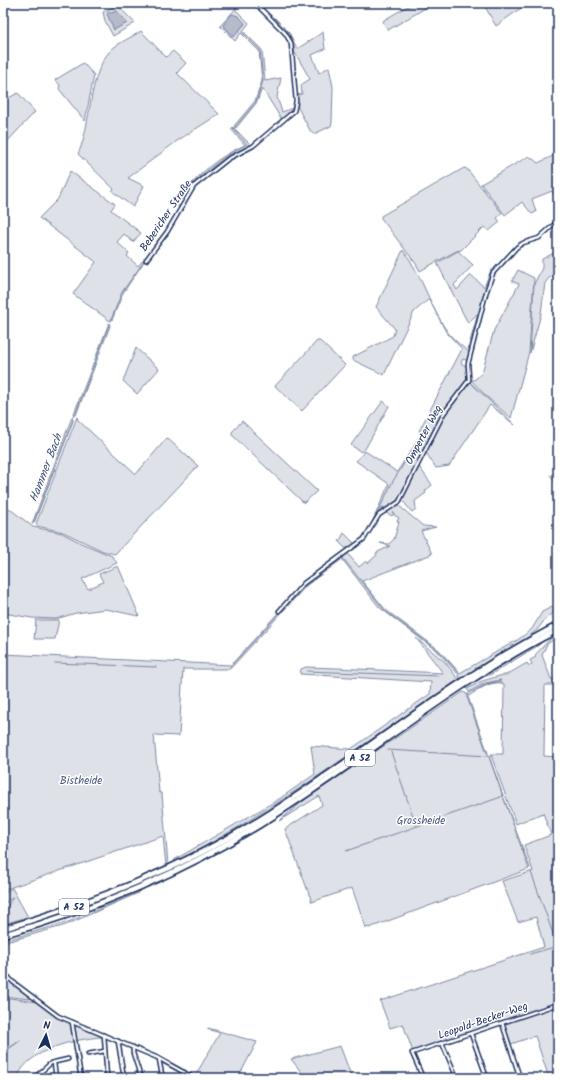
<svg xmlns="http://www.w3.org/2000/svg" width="561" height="1081" font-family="Kalam,sans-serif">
<rect width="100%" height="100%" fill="#fff"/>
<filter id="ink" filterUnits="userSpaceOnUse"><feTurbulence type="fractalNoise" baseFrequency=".025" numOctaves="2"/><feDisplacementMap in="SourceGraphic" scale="8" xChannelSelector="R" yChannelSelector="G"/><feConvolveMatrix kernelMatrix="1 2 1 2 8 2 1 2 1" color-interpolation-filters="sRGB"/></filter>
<g filter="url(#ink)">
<g fill="#dee1e7" stroke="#7c88a2" fill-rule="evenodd">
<path d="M241 3 235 9 249 23 243 31 262 50 265 81 281 78 277 97 282 112 293 108 290 114 282 120 262 88 257 102 236 128 234 126 255 101 262 81 259 51 241 33 235 41 220 26ZM234 15 245 24 233 37 223 25Z"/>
<polygon points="413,3 434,3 388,30 383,22 384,20"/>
<polygon points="483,3 528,3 496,26"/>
<path d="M117 5 135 23 113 36 105 21 103 12ZM117 11 127 23 114 29 111 14Z"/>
<path d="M275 18 290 34 297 49 323 32 325 49 312 55 319 73 329 67 333 87 332 123 331 126 314 134 311 132 298 108 297 95 302 94 301 85 310 79 294 51 295 50C289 35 284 31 273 20Z"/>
<path d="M141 31 166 57 173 51 186 63 177 73 219 114 177 141 128 178 144 186 133 207 112 191 114 189 78 154C92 124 88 75 110 51 119 42 131 38 141 31Z"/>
<polygon points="83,63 94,75 85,121 59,89 60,85 55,80"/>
<polygon points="18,93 35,112 3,146 3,101"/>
<path d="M233 127 250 144V146C224 157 199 175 184 199L181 198C196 175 219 156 245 145L231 129Z"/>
<polygon points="557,154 558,202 552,191 532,199 536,212 532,214 522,202 505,215 481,184 529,156 538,163"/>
<polygon points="464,168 467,169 502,213 497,218 500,222 489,231 484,227 461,250 456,251 420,271 416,264 381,218 381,216"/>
<polygon points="70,171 115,204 111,210 141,233 133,242 124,234 117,242 129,253 127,256 138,266 144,259 145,260 123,293 112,320 110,321 73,294 96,262 39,218 58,199"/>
<path d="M403 250C423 276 430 308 449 334 455 341 463 347 470 353L468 361 463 359 461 363 466 366 467 380 442 412 429 438H427L419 431 462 349 446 332 429 299 414 312 384 375 353 360V357L393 336 395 329 376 307Z"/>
<polygon points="458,251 473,265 454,285 457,290 471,275 484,287 491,270 493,271 485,291 471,350 468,349 478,313 468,323 437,263"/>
<polygon points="558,251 558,273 549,278 545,283 541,314 530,353 534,284 542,268 542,259"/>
<polygon points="518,270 534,278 529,352 511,418 487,397 470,379 474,380 482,373 494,330 519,284 512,281"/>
<polygon points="109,323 110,326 76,415 73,416"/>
<polygon points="317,341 320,341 345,365 302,411 275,386"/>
<polygon points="136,348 159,369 137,394 123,381"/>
<path d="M470 382 515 425 490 405 449 466 436 468 425 451 418 465 432 485 425 491 426 493 415 501 416 509 412 512 402 500C414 471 427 440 444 414 452 403 461 392 470 382Z"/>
<polygon points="383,401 389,406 365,449 361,452 351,445"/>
<polygon points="72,417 73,421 34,523 32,524"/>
<polygon points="77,417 78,420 136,474 167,438 198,466 115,554 103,551 63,532 37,526 36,524"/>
<polygon points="242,421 317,491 304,503 232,435 232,432"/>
<path d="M421 435 427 442 399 499 386 508 382 507C376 519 362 550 345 548L339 542 344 533 355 544 366 535 369 529 389 484 356 461 365 451 397 472Z"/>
<polygon points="5,505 33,527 62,533 81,543 112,556 117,563 82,579 88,589 103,582 99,574 118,566 139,615 138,616 106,609 76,613 56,619 32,618 3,613 3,512"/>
<polygon points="398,505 423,526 436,527 421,531 432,554 362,581 386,610 439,650 459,672 457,673 438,652 379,607 342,559 347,553 359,567 366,561 368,563 377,555 376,553 390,546 380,543 389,544 394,539 399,522 397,521 399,518 394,515 394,512 392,516 385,512"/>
<polygon points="338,560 341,560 307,585 230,669 183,669 179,736 154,735 159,792 162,794 168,864 166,866 163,836 3,890 3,821 7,813 3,808 3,654 231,665 305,583"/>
<polygon points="558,604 558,610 547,617 537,630 527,638 460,680 458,674 519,639 532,629 542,612"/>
<polygon points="36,620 59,620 55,639 34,639"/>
<path d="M558 634V637L547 644 542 655 551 679H558V685H545L544 756 558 757V1078H549L535 1036 511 1044 503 1021 413 1052 403 1024 390 1028 380 1001 544 947 536 917 518 922 502 881 533 871 524 845 551 835 543 813 516 824 492 758 491 754H503L504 684C493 679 478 690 469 696L468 694 486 684 501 680 485 683 469 692 467 689 482 681 503 675H506L527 663 529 666 532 664 530 660 536 657 535 655 549 640Z"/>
<path d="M416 638 445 662 459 680C365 742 276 810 176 862L174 860 279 799 315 774 311 746 351 749 430 694 431 682 300 674 301 669 306 667 336 668 443 673Z"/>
<polygon points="546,638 539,645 490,675 482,677"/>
<polygon points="463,692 467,694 529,869 369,928 369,927 366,928 352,888 312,902 285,829 322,805 319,796 279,821 303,801"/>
<polygon points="12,888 28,917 3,924 3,906 5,910 13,897 3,905 3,894"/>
<polygon points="138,893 66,925 3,943 3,941 68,922"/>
<polygon points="3,973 13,984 31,997 30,999 3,996"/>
<path d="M3 997 37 1002 58 1017 102 1037C75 1039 28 1049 17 1078H3V1053L21 1040 3 1052Z"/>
<polygon points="208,1028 257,1042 238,1078 197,1078 195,1076 220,1033 207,1029"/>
<polygon points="340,1046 352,1078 306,1078 291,1059"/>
</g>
<g fill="#b5bbca" stroke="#77839f">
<polygon points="117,11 127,23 114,30 107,14 109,12 111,13"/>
<polygon points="232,14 238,16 245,23 234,37 223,25"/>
</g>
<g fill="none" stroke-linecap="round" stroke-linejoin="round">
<g stroke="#77839f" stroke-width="1">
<polyline points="235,127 256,102 263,81 260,50 242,32"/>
<path d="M182 199C198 175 222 157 247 144L233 129"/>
<polyline points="178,207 179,205"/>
<polyline points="111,320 122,292 145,260"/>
<polyline points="75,415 109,325"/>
<polyline points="550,475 558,486"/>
<polyline points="34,522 73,420"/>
<polyline points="373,522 393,481 421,437"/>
<polyline points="349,548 356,543"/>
<polyline points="342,557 385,611 439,651 457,671"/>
<polyline points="55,663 156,667"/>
<polyline points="229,668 306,584 338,561"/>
<polyline points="307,671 439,676"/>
<polyline points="474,692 488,684 500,682"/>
<polyline points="467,697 487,753"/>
<polyline points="388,750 488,756"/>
<polyline points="391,752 416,825"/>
<polyline points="489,757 503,796"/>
<polyline points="504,799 530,868"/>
<polyline points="346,851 501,797 502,794"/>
<polyline points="531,872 556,942"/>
<polyline points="530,954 558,946"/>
</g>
<g stroke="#1b2f5e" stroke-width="5.5">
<g id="minor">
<polyline points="146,260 167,232 194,186 228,159 253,146 294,111 296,101 291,43 285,33 255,3"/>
<polyline points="279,611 304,583 364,539 379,515 399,502 444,413 469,380 468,364 486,293 493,273 517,247 523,243 539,238 558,221"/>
<polyline points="3,971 13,982 58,1016 158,1058 194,1078"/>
<polyline points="72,1022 81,1078"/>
<polyline points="502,1023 520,1078"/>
<polyline points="471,1034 487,1078"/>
<polyline points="104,1035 107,1078"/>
<polyline points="118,1041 124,1078"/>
<polyline points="442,1043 457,1078"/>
<polyline points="133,1047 133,1053 141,1078"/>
<polyline points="88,1054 105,1051"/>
<polyline points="159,1059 162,1075"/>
<polyline points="54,1063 56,1078"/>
<polyline points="34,1078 51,1063 68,1059"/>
<polyline points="181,1078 184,1072"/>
<polyline points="423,1078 412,1053 558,1004"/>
</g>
</g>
<g stroke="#1b2f5e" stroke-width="8">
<g id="motorway">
<path d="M3 929C93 902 180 869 261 819 361 756 453 679 558 625"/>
<path d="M3 935C97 909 187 871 269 819 366 758 455 682 558 630"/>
</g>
</g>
<use href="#minor" stroke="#fff" stroke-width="2.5"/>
<use href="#motorway" stroke="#fff" stroke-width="4.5"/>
</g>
</g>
<g text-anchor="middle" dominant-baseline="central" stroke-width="3" stroke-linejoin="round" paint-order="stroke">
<g fill="#fff" stroke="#5f6d8e" stroke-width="1">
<rect x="345" y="750" width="30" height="16" rx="3"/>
<rect x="59" y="899" width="30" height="16" rx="3"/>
</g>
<g font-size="10" font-weight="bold" fill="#1b2f5e">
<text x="360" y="758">A 52</text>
<text x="74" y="907">A 52</text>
</g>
<g font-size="11" fill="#1b2f5e" stroke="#fff">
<text transform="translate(166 216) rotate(-56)">Bebericher Straße</text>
<text transform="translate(424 435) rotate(-62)">Omperter Weg</text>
<text transform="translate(483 1021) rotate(-19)">Leopold-Becker-Weg</text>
</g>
<g font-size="11" fill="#4c5c80" stroke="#fff">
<text x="81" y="781">Bistheide</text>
<text x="421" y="821">Grossheide</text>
</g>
<g font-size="12" font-style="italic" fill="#49597e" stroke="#fff">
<text transform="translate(46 468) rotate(-69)">Hammer Bach</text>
</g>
</g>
<rect width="561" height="1081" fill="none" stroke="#fff" stroke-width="16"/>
<rect x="8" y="8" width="545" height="1065" fill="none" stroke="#1b2f5e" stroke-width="1.5" filter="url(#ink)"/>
<g transform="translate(46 1035) rotate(5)" stroke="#ffffff" stroke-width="3" paint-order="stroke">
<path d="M0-3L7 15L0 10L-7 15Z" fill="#1b2f5e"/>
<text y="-6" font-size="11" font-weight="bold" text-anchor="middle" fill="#1b2f5e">N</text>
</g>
</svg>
